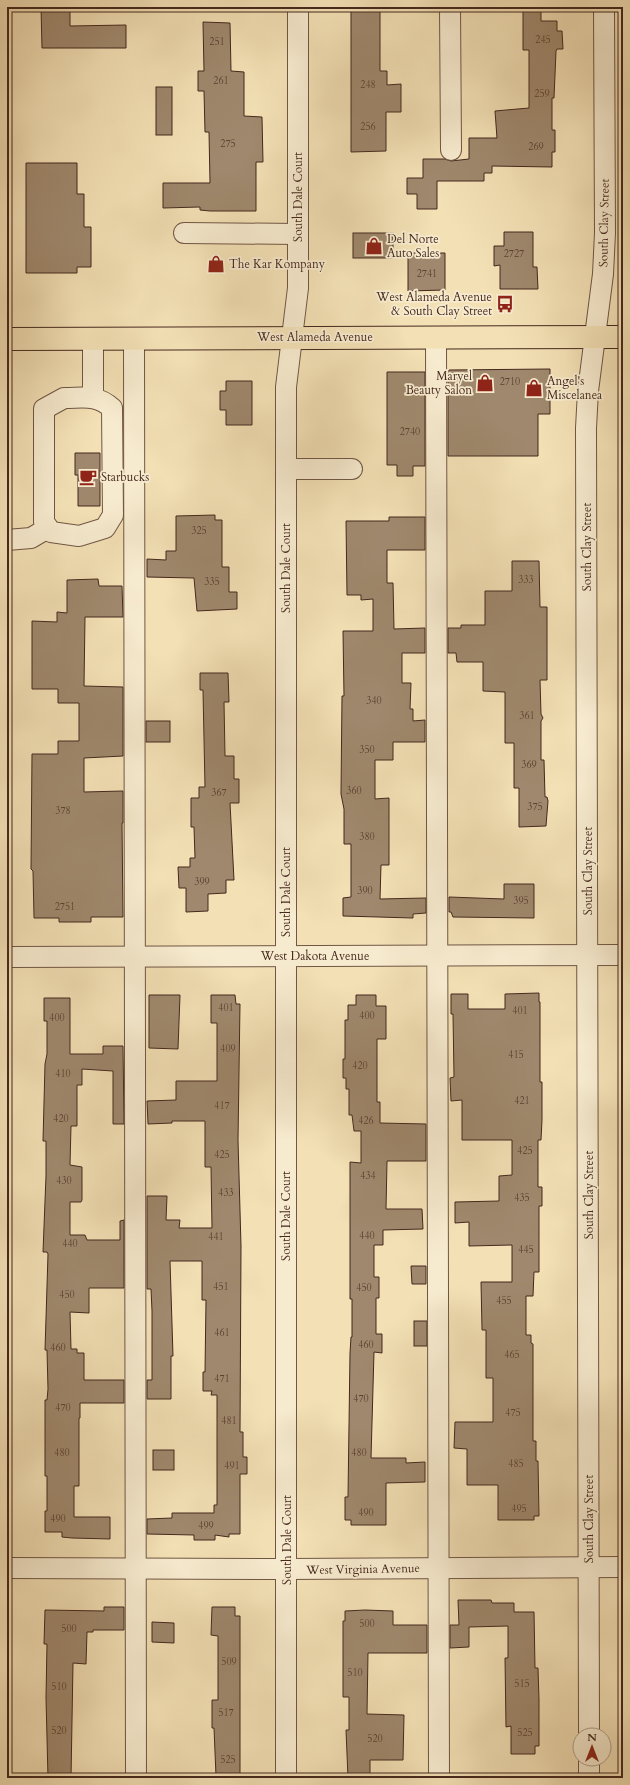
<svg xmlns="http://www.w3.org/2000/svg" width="630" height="1785" font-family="Cardo,serif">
<rect width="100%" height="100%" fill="#f3e0b5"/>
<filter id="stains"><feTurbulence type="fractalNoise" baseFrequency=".005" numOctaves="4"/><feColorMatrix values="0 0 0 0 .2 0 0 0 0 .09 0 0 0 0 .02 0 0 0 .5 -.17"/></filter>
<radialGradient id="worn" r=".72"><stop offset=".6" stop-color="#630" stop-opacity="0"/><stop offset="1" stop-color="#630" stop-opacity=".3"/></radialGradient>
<g fill="#9f886d" stroke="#45281e">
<polygon points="41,7 70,7 70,26 126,25 126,48 42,48"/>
<polygon points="351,7 380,7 380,71 387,71 387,85 401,84 401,112 386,112 386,151 351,152"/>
<polygon points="523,7 541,7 541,21 557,21 557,31 562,31 563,49 557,49 556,51 554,98 552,98 552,130 555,130 555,152 552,152 552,167 492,166 492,173 484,173 484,181 437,181 437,209 417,209 417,194 407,194 407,178 423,178 423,159 445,159 451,161 469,159 469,138 497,138 495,111 529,108 529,50 523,50"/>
<polygon points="203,22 230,23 231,71 244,72 244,116 262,117 263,162 256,162 256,211 210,211 200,210 200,207 163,208 163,183 210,183 209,132 205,132 204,91 198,91 198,71 204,71"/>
<rect x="156" y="87" width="16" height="48"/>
<polygon points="26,163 77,163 77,194 84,194 84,227 91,227 91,267 77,267 77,273 26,273"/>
<polygon points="504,232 533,232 533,267 537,267 538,289 500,289 500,265 494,266 494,246 504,246"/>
<rect x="353" y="233" width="40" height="25"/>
<polygon points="408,253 445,253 445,290 408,291"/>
<polygon points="550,369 550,414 538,414 538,456 448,456 448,372 449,370"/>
<polygon points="387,372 425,372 425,466 413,466 413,476 397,476 397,465 387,465"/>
<polygon points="226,381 252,381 252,425 226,425 226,410 220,410 220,391 226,391"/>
<polygon points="75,453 100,453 100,506 78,506 78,475 75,475"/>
<polygon points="215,515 215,520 222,520 222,567 229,567 229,592 237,592 237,609 197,611 194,578 147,577 147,559 166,560 166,551 176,551 176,516"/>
<polygon points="389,517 425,517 425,550 387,550 387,583 393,583 394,629 425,628 425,653 402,653 402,683 411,683 410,709 413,709 413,721 425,720 425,742 393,742 393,760 375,760 375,799 389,798 389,865 381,865 380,899 426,898 426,913 413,914 413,918 343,916 343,898 351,897 351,844 344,844 344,809 341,794 342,696 344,696 343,631 373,631 373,599 361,600 361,595 347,595 346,521 389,521"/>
<polygon points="512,561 539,561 540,607 547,607 547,680 540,680 541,714 543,718 541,721 541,760 544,760 545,797 547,797 548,801 546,826 519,827 519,788 514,788 514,743 505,743 505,692 483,691 483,662 457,662 456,653 448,653 448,628 461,628 461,625 485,625 485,591 512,591"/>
<polygon points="98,579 99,586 122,586 123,617 85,617 84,686 123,687 123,756 84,758 84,792 123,791 123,823 122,823 123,917 91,917 91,922 59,922 59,918 34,918 33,871 31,869 32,754 58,754 58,741 79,741 79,703 58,703 58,689 32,689 32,621 57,622 57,612 67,613 67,580"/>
<polygon points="200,673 228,673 229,702 224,702 225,756 234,756 234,779 239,779 239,803 230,803 234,880 226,880 226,893 208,894 208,911 186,912 186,888 179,888 178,867 190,867 190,858 195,858 194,827 191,827 191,798 199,798 199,787 205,787 203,690 200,690"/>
<rect x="146" y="721" width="24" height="21"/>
<polygon points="504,884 534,884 534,918 453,917 451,912 449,912 449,897 504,899"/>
<polygon points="539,993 539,1002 540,1002 540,1082 542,1082 542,1120 541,1140 538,1140 538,1187 542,1187 542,1206 539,1206 539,1272 534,1272 533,1296 526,1296 526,1335 531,1335 531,1343 533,1344 533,1441 536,1441 536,1461 538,1461 539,1516 534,1516 534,1520 498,1520 498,1485 467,1485 467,1449 454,1448 455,1422 493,1422 493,1378 486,1378 486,1330 482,1330 481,1282 512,1282 512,1245 469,1246 469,1222 455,1223 455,1202 499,1201 499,1176 512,1175 512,1140 462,1140 462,1100 451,1101 450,1078 454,1077 453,1014 451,1014 451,994 468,994 468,1009 505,1009 505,994"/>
<polygon points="149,995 180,995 178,1049 149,1048"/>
<polygon points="211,995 235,995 236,1004 240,1004 238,1140 241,1246 240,1432 243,1432 243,1457 247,1457 247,1474 240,1474 240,1534 229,1534 229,1537 215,1535 215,1540 194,1540 194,1535 147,1534 147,1519 172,1518 172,1513 214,1513 214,1505 217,1505 217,1395 211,1395 212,1391 203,1391 203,1372 205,1372 206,1300 202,1300 202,1261 170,1261 173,1356 171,1356 171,1399 147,1399 147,1380 152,1380 152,1311 151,1289 147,1289 147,1196 167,1196 166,1220 180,1220 179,1228 212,1228 211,1167 205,1167 205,1121 172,1121 172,1123 148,1124 147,1101 176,1100 176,1081 217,1081 217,1023 211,1023"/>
<polygon points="356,995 376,995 376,1006 386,1006 386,1039 377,1039 377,1102 380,1102 380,1123 426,1124 426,1161 387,1161 386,1209 422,1209 423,1229 383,1230 383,1245 374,1245 374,1277 379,1277 379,1298 376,1298 376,1334 382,1334 382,1353 374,1352 371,1458 406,1458 406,1463 425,1462 425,1482 386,1483 386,1525 351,1525 351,1520 345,1520 345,1497 348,1497 350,1353 351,1337 352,1337 352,1299 350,1299 350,1162 361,1163 361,1131 354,1131 352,1115 349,1115 349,1089 346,1089 346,1078 343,1078 343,1059 345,1059 345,1020 348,1020 348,1005 356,1005"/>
<polygon points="44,998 70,998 70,1054 103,1054 103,1046 123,1046 124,1124 113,1124 113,1071 82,1069 82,1085 77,1085 77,1126 71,1126 70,1165 82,1167 82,1200 81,1202 70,1202 70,1235 85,1235 87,1240 120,1240 120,1221 124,1220 124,1288 89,1288 89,1313 70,1312 71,1349 77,1349 77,1353 84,1353 84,1380 124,1380 124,1403 80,1403 80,1418 79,1418 79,1486 74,1486 74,1517 110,1517 110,1539 72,1538 62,1537 62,1532 45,1532 45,1511 47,1511 47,1476 45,1476 45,1400 47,1400 48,1389 47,1350 45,1350 48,1254 47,1252 43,1252 46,1176 46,1141 43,1141 45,1064 47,1054 47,1021 44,1021"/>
<polygon points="411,1266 426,1266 426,1284 412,1284"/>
<rect x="414" y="1321" width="13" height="25"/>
<rect x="153" y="1450" width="21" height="20"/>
<polygon points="458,1600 491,1600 492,1603 514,1603 514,1612 534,1612 535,1668 538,1668 539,1700 539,1746 535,1746 535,1754 511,1754 511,1726 506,1727 505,1658 508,1658 508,1626 469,1627 469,1647 450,1648 450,1625 459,1625"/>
<polygon points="104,1607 124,1607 124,1630 93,1630 93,1632 87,1632 86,1664 73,1663 71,1778 48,1778 46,1698 47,1644 44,1644 45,1610 104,1611"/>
<polygon points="212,1607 235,1607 235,1616 240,1616 240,1778 218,1778 218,1776 216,1776 214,1728 212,1728 212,1700 218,1700 218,1636 211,1635"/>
<polygon points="365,1610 393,1611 393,1625 427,1625 427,1653 368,1653 367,1714 404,1715 403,1760 370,1760 370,1778 348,1778 346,1730 349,1730 349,1697 343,1697 343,1621 345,1621 345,1611"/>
<polygon points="152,1622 174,1623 174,1643 152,1642"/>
</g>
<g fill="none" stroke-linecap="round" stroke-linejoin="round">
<g stroke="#705644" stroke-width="22">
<g id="minor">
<polyline points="450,7 451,150"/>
<polyline points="184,233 298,234"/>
<polyline points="436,337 439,1778"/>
<polyline points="93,338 93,398"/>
<polyline points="134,338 136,1778"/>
<path d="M64 398C84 398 96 394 112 408L113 515 105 528 79 536 51 532 44 522V409Z"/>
<polyline points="286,469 352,469"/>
<polyline points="7,540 31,538 48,528"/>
<polyline points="7,957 623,955"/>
<polyline points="7,1568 287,1569 623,1567"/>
<polyline points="589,1735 586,428 588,391 603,274 605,233 604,7"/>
<polyline points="589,1759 589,1778"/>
<polyline points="286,1778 286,387 298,288 298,7"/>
</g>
</g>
<g stroke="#45281e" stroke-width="24">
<polyline id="major" points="7,339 623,337"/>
</g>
<use href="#minor" stroke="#f7ebcf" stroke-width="20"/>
<use href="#major" stroke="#f3e0b5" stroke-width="22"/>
</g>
<defs>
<g id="shop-bare" transform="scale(1.38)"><path d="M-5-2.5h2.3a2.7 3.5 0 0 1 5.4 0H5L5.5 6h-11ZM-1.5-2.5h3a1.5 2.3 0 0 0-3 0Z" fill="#8f2418" stroke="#f7ebcf" stroke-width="2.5" paint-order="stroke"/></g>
<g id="bus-bare" transform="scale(1.38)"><path d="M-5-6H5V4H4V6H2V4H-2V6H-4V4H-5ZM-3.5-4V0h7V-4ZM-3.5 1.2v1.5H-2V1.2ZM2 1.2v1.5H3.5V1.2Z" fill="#8f2418" stroke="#f7ebcf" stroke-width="2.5" paint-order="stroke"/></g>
<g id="cafe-bare" transform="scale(1.38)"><path d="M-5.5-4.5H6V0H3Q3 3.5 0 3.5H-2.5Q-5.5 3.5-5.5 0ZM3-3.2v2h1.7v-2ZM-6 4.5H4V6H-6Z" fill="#8f2418" stroke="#f7ebcf" stroke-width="2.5" paint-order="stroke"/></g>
</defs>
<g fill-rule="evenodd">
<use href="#shop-bare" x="374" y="246"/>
<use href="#shop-bare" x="216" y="264"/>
<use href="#bus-bare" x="505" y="304"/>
<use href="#shop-bare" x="485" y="383"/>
<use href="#shop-bare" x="534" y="388"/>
<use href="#cafe-bare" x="88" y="477"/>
</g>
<g text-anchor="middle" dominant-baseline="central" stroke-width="3.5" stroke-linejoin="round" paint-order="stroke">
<g font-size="10" fill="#5c4032">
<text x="543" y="40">245</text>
<text x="217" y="42">251</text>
<text x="221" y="81">261</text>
<text x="368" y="85">248</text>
<text x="542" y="94">259</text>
<text x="368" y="127">256</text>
<text x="228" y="144">275</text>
<text x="536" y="147">269</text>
<text x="514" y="254">2727</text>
<text x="427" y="274">2741</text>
<text x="510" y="382">2710</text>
<text x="410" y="432">2740</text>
<text x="199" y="531">325</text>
<text x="526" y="580">333</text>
<text x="212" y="582">335</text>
<text x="374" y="701">340</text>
<text x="527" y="716">361</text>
<text x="367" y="750">350</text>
<text x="529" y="765">369</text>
<text x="354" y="791">360</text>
<text x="219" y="793">367</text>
<text x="535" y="807">375</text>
<text x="63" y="811">378</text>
<text x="367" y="837">380</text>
<text x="202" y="882">399</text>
<text x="365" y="891">390</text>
<text x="521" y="901">395</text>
<text x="65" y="907">2751</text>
<text x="226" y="1008">401</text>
<text x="520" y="1011">401</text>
<text x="367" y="1016">400</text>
<text x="57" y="1018">400</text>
<text x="228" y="1049">409</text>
<text x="516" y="1055">415</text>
<text x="360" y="1066">420</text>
<text x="63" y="1074">410</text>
<text x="522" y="1101">421</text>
<text x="222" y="1106">417</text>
<text x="61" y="1119">420</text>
<text x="366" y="1121">426</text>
<text x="525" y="1151">425</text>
<text x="222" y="1155">425</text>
<text x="368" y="1176">434</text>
<text x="64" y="1181">430</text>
<text x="226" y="1193">433</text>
<text x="522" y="1198">435</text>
<text x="367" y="1236">440</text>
<text x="216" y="1237">441</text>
<text x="70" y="1244">440</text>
<text x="526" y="1250">445</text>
<text x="221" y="1287">451</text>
<text x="364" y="1288">450</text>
<text x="67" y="1295">450</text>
<text x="504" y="1301">455</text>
<text x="222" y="1333">461</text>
<text x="366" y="1345">460</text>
<text x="58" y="1348">460</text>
<text x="512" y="1355">465</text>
<text x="222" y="1379">471</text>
<text x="361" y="1399">470</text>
<text x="63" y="1408">470</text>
<text x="513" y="1413">475</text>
<text x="229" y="1421">481</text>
<text x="62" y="1453">480</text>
<text x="359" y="1453">480</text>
<text x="516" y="1464">485</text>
<text x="232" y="1466">491</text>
<text x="519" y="1509">495</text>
<text x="366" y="1513">490</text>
<text x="58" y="1519">490</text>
<text x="206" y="1526">499</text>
<text x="367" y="1624">500</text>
<text x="69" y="1629">500</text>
<text x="229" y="1662">509</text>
<text x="355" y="1673">510</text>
<text x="522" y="1684">515</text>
<text x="59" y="1687">510</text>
<text x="226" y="1713">517</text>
<text x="59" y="1731">520</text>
<text x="525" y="1733">525</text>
<text x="375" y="1739">520</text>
<text x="228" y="1760">525</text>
</g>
<g font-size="12" fill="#45281e" stroke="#f7ebcf">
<text transform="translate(298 197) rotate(-90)">South Dale Court</text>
<text transform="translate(604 223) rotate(-89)">South Clay Street</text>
<text x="315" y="337">West Alameda Avenue</text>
<text transform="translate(587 547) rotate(-90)">South Clay Street</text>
<text transform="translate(286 568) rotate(-90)">South Dale Court</text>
<text transform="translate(588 871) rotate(-90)">South Clay Street</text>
<text transform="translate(286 892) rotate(-90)">South Dale Court</text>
<text x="315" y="956">West Dakota Avenue</text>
<text transform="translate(589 1195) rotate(-90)">South Clay Street</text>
<text transform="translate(286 1216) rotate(-90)">South Dale Court</text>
<text transform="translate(589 1519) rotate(-90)">South Clay Street</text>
<text transform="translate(287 1540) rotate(-90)">South Dale Court</text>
<text transform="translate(363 1569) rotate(-1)">West Virginia Avenue</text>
</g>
<g font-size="12" fill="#45281e" stroke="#f7ebcf" text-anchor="start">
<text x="387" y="239">Del Norte<tspan x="387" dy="14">Auto Sales</tspan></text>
<text x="229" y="264">The Kar Kompany</text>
<text x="492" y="297" text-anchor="end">West Alameda Avenue<tspan x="492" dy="14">&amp; South Clay Street</tspan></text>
<text x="472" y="376" text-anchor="end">Maryel<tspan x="472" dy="14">Beauty Salon</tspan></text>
<text x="547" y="381">Angel's<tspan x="547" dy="14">Miscelanea</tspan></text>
<text x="101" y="477">Starbucks</text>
</g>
</g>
<rect width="630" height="1785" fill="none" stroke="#f3e0b5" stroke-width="24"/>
<rect x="8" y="8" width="614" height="1769" fill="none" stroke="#45281e" stroke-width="2"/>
<rect x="12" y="12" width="606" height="1761" fill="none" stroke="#45281e"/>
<g transform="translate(592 1747)"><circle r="19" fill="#f7ebcf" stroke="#b09d88"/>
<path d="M0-3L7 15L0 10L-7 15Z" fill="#8f2418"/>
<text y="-6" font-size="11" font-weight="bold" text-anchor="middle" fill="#45281e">N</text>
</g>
<rect width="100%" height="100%" filter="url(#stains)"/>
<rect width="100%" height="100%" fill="url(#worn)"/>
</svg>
